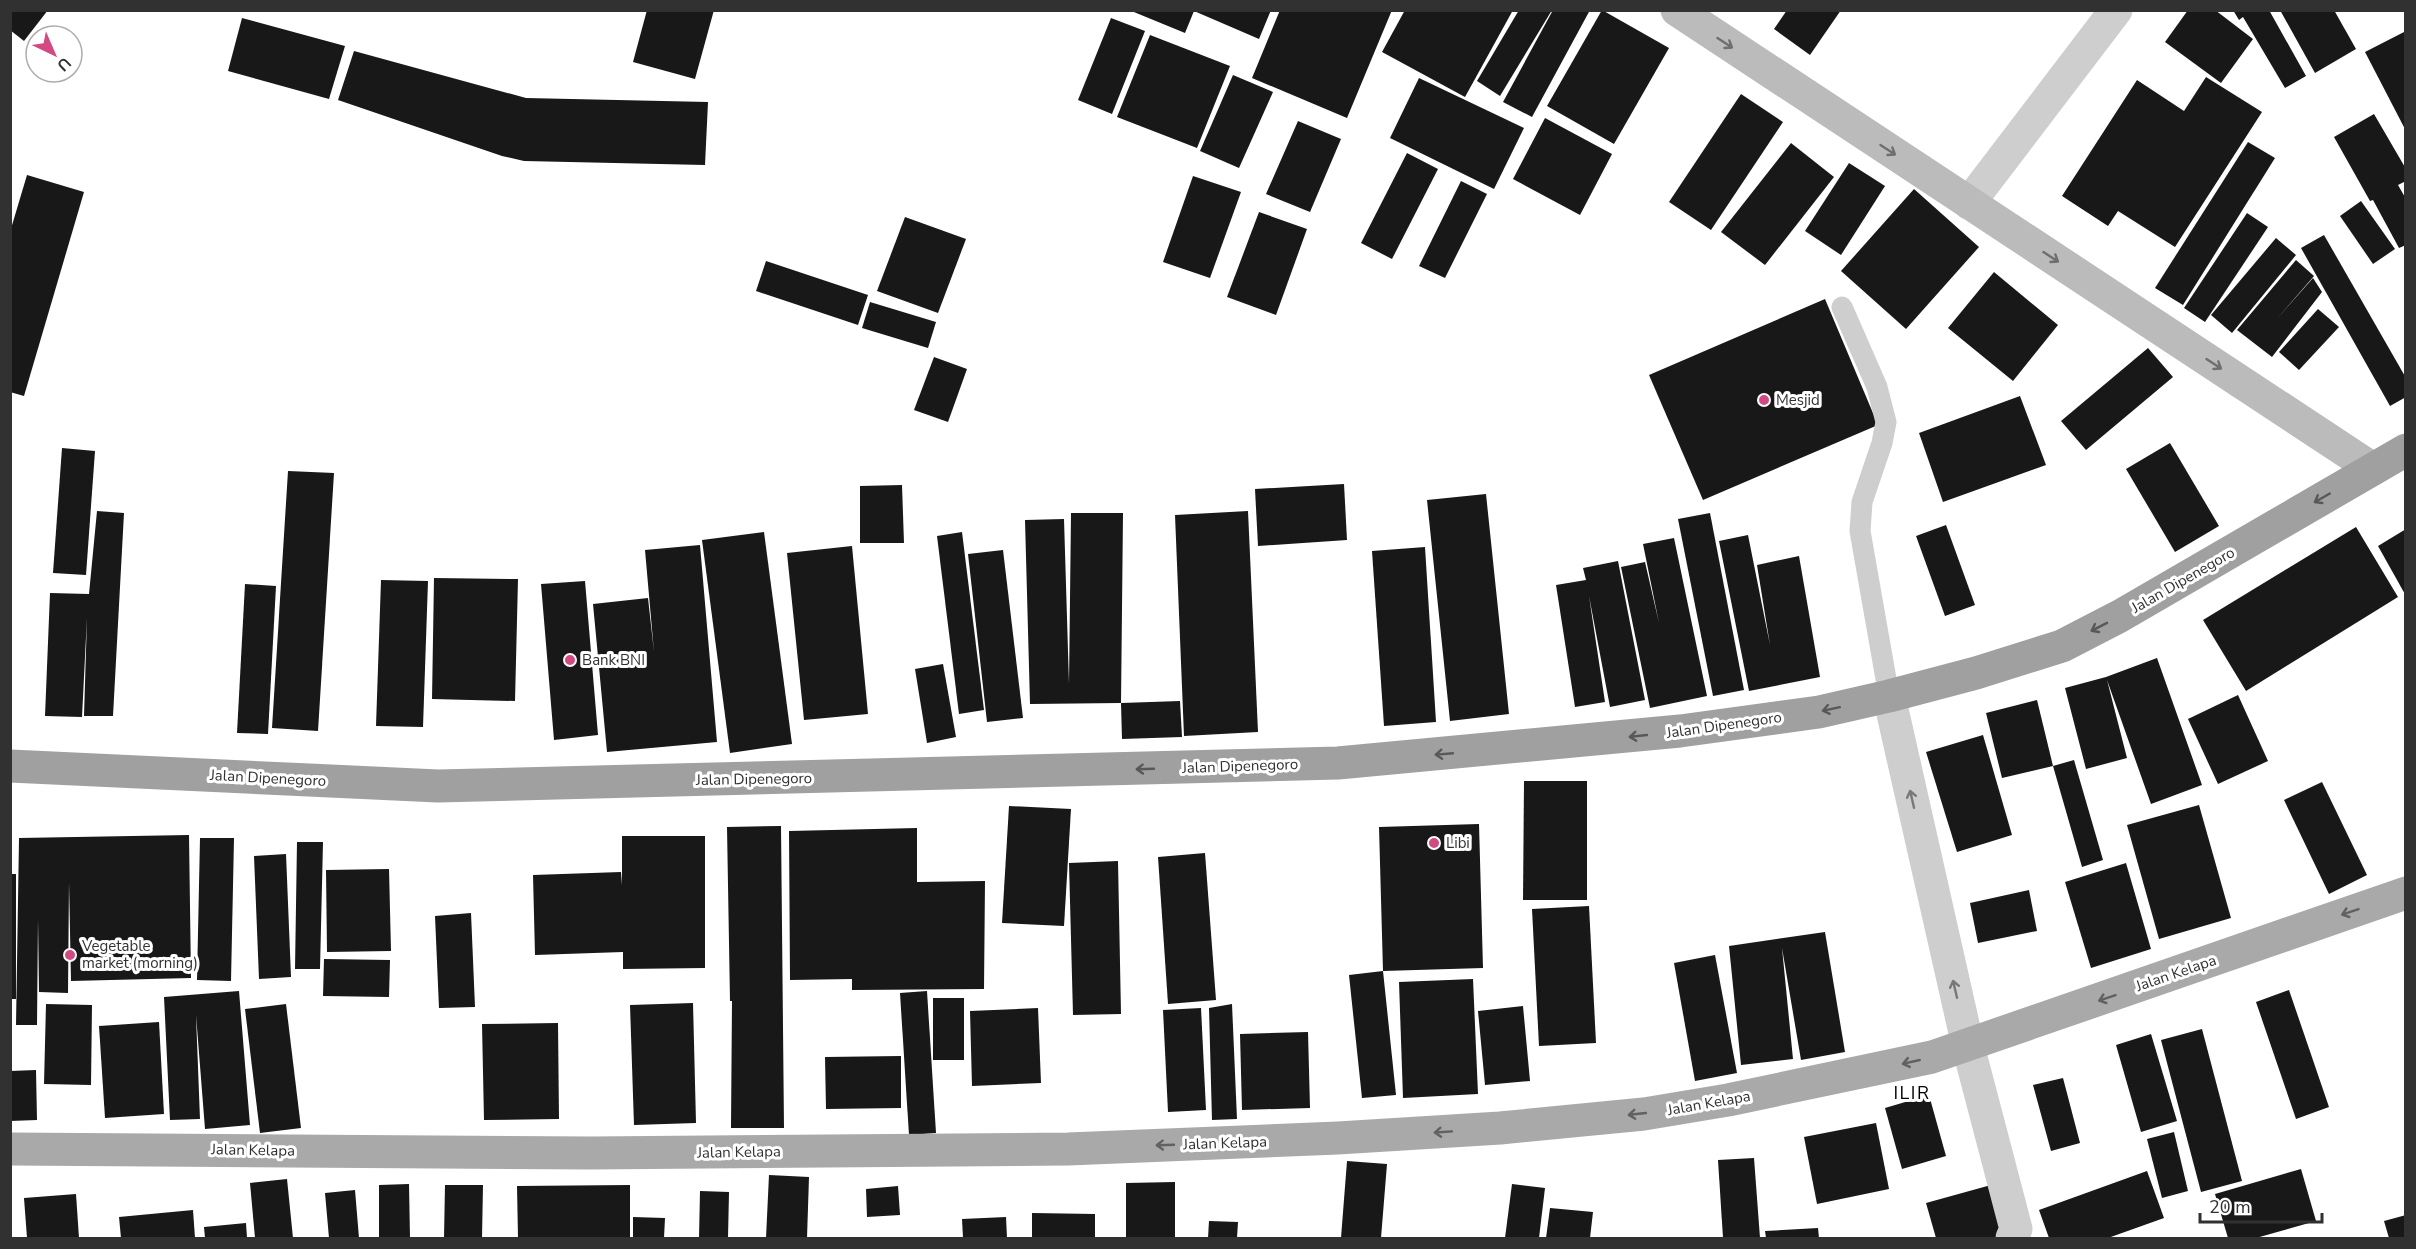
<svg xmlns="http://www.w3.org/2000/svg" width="2416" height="1249" font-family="'Nunito Sans',sans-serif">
<rect width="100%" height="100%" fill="#fff"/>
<g fill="#181818">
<polygon points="10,10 48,10 24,41 10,30"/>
<polygon points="647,10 714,10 695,79 633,62"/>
<polygon points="1129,10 1271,10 1259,39 1194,11 1185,33"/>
<polygon points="1280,10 1392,10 1347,118 1252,78"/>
<polygon points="1405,10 1513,10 1465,97 1382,52"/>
<polygon points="1519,10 1552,10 1500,96 1477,81"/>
<polygon points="1553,10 1590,10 1532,117 1503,102"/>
<polygon points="1602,10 1669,48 1614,144 1547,106"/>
<polygon points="1787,10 1841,10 1810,55 1774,29"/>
<polygon points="2188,10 2215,10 2253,39 2221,83 2165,42"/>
<polygon points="2233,10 2269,10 2306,76 2285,88 2243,17 2239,20"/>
<polygon points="2280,10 2334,10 2356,49 2315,73"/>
<polygon points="242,18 345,46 329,99 228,71"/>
<polygon points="1111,18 1145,31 1112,114 1078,100"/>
<polygon points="2406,31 2406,131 2365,52"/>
<polygon points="1150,35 1230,66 1197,148 1117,117"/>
<polygon points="354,51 526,98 708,102 705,165 524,161 502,156 338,100"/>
<polygon points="1233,75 1273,92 1239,168 1200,151"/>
<polygon points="2206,77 2262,112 2175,247 2118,211 2108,226 2062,196 2137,80 2184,111"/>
<polygon points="1419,78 1524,128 1494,189 1390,138"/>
<polygon points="1741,94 1783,122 1711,230 1669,202"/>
<polygon points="2374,114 2406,169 2406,181 2398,185 2406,199 2406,245 2399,248 2373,200 2370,201 2334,137"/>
<polygon points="1545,118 1612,154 1580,215 1513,179"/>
<polygon points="1298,121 1341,139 1310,212 1266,194"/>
<polygon points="2248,142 2275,158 2183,305 2155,288"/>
<polygon points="1791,143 1834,177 1765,265 1721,232"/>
<polygon points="1407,153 1438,169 1392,259 1361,243"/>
<polygon points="1849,163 1885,186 1841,255 1805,231"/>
<polygon points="27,175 84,192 24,396 10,392 10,232"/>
<polygon points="1193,176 1241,192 1210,278 1163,262"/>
<polygon points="1461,181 1487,194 1445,278 1419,266"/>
<polygon points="1914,189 1979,247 1906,329 1841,271"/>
<polygon points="2361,201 2395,249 2373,264 2340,216"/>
<polygon points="1259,212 1307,229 1276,315 1227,297"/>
<polygon points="2247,213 2268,227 2205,322 2184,308"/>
<polygon points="905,217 966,239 938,313 877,291"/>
<polygon points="2324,235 2406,378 2406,397 2390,406 2301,248"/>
<polygon points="2276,238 2296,255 2232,333 2211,315"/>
<polygon points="2296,260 2314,276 2275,321 2313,278 2322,292 2272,357 2237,330"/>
<polygon points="766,261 868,295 858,325 756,291"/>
<polygon points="1994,272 2058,325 2013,381 1948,328"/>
<polygon points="1825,299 1878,425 1703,500 1649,375"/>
<polygon points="870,302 936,322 928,348 862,328"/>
<polygon points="2318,309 2339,327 2299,370 2279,352"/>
<polygon points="2148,348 2173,377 2086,450 2061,421"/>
<polygon points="934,357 967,369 948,422 914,410"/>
<polygon points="2020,396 2046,465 1943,502 1919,433"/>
<polygon points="2170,443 2219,526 2175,552 2126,469"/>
<polygon points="62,448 95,451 86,575 53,573"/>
<polygon points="288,471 334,473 318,731 272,728"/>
<polygon points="1344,484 1347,540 1258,546 1255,489"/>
<polygon points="902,485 904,543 860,543 860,486"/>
<polygon points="1486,494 1509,714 1450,721 1427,500"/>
<polygon points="97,511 124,513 113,716 84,716 87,617 82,717 45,716 50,593 89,594"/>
<polygon points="1248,511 1258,732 1184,736 1175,515"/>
<polygon points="1071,513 1123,513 1121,703 1030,704 1025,520 1064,519 1069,684"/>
<polygon points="1710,513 1744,690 1713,696 1678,519"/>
<polygon points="1946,525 1975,605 1945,616 1916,536"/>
<polygon points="2356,527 2398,597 2246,691 2203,620"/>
<polygon points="2406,529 2406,596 2378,546"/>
<polygon points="764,532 792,744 730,753 702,540"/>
<polygon points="962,532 984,710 959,714 937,536"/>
<polygon points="1748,535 1770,645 1757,565 1799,556 1820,677 1749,691 1719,541"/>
<polygon points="1674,538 1707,696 1650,708 1621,567 1645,562 1659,623 1643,544"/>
<polygon points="700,545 717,742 607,752 593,604 648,598 654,652 645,550"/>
<polygon points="852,546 868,714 804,720 787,553"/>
<polygon points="1425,547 1436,722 1384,726 1372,551"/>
<polygon points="1003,550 1023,718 987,722 968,554"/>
<polygon points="1618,561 1645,700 1610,707 1589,596 1605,702 1575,707 1556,585 1586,580 1583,568"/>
<polygon points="434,578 518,579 515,701 432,699"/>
<polygon points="381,580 428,581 423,727 376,726"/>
<polygon points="585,581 598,735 554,740 541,584"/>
<polygon points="245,584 276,586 268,734 237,733"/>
<polygon points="2157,658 2202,785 2151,804 2107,680 2127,758 2086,769 2065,688 2106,677"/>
<polygon points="943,664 956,737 927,743 915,669"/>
<polygon points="2238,695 2268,761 2218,784 2188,719"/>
<polygon points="2037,700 2053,766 2002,778 1986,713"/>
<polygon points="1180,701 1182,737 1122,739 1121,703"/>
<polygon points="1983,735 2012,835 1957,852 1926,752"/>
<polygon points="2074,760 2103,860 2082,867 2053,766"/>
<polygon points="1524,781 1587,781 1587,900 1523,900"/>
<polygon points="2322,782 2367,875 2329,894 2284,800"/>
<polygon points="2199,805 2231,918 2159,939 2127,825"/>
<polygon points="1009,806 1071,809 1064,926 1002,923"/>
<polygon points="1479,824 1483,968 1383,971 1379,827"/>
<polygon points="781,826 784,1128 731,1128 732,1001 730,1001 727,827"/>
<polygon points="917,828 917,882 985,881 984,989 852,990 852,979 790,980 789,831"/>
<polygon points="189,835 191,978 71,981 69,882 68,993 39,992 38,919 37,1025 16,1025 19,838"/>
<polygon points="622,836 705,836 705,968 623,969 623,952 535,955 533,875 621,872 622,885"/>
<polygon points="200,838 234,838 231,981 197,980"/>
<polygon points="297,842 323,842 320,969 295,969"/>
<polygon points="1205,853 1216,1000 1168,1004 1158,857"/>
<polygon points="286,854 291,977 259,979 254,856"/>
<polygon points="1118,861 1121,1014 1073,1015 1069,863"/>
<polygon points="2126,863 2151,949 2091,968 2065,882"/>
<polygon points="389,869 391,951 327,952 326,870"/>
<rect x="10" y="874" width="6" height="125"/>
<polygon points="2029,890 2037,931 1978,943 1970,903"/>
<polygon points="1589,906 1596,1043 1539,1046 1532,909"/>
<polygon points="471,913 475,1007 439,1008 435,916"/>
<polygon points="1825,932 1845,1052 1801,1060 1782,948 1793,1059 1741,1065 1729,946"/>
<polygon points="1715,955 1737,1073 1695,1081 1674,963"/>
<polygon points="324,959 390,960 389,997 323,996"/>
<polygon points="1383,971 1396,1095 1362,1098 1349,975"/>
<polygon points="1473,979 1478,1094 1403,1098 1399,982"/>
<polygon points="2289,990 2329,1107 2296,1119 2256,1002"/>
<polygon points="239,991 250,1125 205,1129 196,1015 200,1119 170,1120 164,997"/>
<polygon points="927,991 936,1133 909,1135 900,993"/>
<rect x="933" y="998" width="31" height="62"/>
<polygon points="693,1003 696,1123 634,1125 630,1005"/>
<polygon points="46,1004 92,1005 91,1085 44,1084"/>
<polygon points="286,1004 301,1128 260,1133 245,1009"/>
<polygon points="1232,1004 1237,1119 1212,1120 1209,1008"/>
<polygon points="1523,1006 1530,1081 1485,1085 1478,1011"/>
<polygon points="1038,1008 1041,1083 972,1086 970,1011"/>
<polygon points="1201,1008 1206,1110 1168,1112 1163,1010"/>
<polygon points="159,1022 164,1114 105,1118 99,1026"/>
<polygon points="558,1023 559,1119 484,1120 482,1024"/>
<polygon points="2202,1029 2242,1181 2201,1192 2161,1040"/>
<polygon points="1308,1032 1310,1108 1242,1110 1240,1034"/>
<polygon points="2151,1034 2177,1121 2141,1132 2116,1045"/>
<polygon points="901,1056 901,1108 826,1109 825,1057"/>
<polygon points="36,1070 37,1120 10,1121 10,1071"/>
<polygon points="2063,1078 2080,1143 2051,1151 2033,1085"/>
<polygon points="1929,1095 1946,1156 1902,1169 1885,1108"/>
<polygon points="1876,1123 1889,1189 1817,1204 1804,1137"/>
<polygon points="2174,1132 2188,1191 2162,1198 2147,1139"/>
<polygon points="1754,1158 1760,1238 1723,1238 1718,1160"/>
<polygon points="1347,1161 1387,1164 1381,1238 1341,1238"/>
<polygon points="2301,1169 2316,1221 2256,1238 2228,1238 2215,1194"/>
<polygon points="2147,1171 2164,1218 2108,1238 2049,1238 2039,1210"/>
<polygon points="769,1175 809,1177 807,1238 766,1238"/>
<polygon points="287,1179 293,1238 255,1238 250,1183"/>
<polygon points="1175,1182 1175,1238 1126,1238 1126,1183"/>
<polygon points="409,1184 410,1238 379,1238 379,1185"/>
<polygon points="1512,1184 1545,1188 1539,1238 1505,1238"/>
<polygon points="445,1185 483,1185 482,1238 444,1238"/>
<polygon points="630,1185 630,1238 518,1238 517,1186"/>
<polygon points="1991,1185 2002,1238 1936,1238 1926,1203"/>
<polygon points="898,1186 900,1215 867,1217 866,1189"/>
<polygon points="355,1190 359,1238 329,1238 325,1193"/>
<polygon points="700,1191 729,1192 728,1238 699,1238"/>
<polygon points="76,1194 79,1238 27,1238 24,1198"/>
<polygon points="1550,1208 1593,1212 1590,1238 1546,1238"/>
<polygon points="193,1210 195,1238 121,1238 119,1217"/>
<polygon points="1032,1213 1095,1214 1095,1238 1032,1238"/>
<polygon points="2406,1215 2406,1238 2389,1238 2384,1221"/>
<polygon points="633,1217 665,1218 664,1238 633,1238"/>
<polygon points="1006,1217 1007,1238 963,1238 962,1219"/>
<polygon points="1209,1221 1238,1222 1237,1238 1208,1238"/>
<polygon points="246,1223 247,1238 205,1238 204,1227"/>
<polygon points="1818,1228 1819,1238 1766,1238 1765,1231"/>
</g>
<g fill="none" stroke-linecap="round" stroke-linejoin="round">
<polyline stroke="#cecece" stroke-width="21" points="1842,307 1877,387 1886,422 1882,443 1862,502 1860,531 1889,696"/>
<g stroke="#cecece" stroke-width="33">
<polyline points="1969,203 2116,10"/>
<polyline points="1889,696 1968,1046 2016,1229 2012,1238"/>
</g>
<polyline stroke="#bbb" stroke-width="33" points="1677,10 2373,469"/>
<polyline stroke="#a9a9a9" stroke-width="33" points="10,1149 591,1153 1068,1149 1338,1138 1500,1128 1644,1114 1728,1100 1932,1057 2406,893"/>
<polyline stroke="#a0a0a0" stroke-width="33" points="10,766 438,786 1338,763 1680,731 1819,712 1889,696 1976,673 2062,646 2120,616 2406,450"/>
</g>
<defs><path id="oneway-shaft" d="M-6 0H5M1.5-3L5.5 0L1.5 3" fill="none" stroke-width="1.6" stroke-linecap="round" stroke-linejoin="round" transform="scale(1.5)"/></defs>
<g stroke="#6f6f6f">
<use href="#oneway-shaft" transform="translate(1725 43) rotate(33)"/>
<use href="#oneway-shaft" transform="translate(1888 150) rotate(33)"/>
<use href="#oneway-shaft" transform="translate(2051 257) rotate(33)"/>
<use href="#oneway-shaft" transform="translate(2214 364) rotate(33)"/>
</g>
<g stroke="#585858">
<use href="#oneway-shaft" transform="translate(2322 498) rotate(150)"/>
<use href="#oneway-shaft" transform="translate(2099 627) rotate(153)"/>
<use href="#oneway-shaft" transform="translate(1831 709) rotate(168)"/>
<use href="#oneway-shaft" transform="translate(1638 736) rotate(174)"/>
<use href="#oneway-shaft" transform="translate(1444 754) rotate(175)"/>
<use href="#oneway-shaft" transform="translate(1145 769) rotate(178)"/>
</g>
<g stroke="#787878">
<use href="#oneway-shaft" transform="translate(1912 799) rotate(-103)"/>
<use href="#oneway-shaft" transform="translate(1955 989) rotate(-103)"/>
</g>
<g stroke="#616161">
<use href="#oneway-shaft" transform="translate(2350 912) rotate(161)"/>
<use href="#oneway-shaft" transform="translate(2107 998) rotate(161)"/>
<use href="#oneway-shaft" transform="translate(1911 1062) rotate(167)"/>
<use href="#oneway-shaft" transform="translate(1637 1114) rotate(174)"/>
<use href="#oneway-shaft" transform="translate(1443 1132) rotate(176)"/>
<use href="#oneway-shaft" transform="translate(1165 1145) rotate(178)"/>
</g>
<g fill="#d14a81" stroke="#fff" stroke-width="2">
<circle cx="1764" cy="400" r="6"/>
<circle cx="570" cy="660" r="6"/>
<circle cx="1434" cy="843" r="6"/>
<circle cx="70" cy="955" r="6"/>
</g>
<g text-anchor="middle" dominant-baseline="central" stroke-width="6" stroke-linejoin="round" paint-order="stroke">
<g font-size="15" fill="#313131" stroke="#fff" text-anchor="start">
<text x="1776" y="400">Mesjid</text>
<text x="582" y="660">Bank BNI</text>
<text x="1446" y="843">Libi</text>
<text x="82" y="946">Vegetable<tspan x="82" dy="17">market (morning)</tspan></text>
</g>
<g font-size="15" fill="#313131" stroke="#fff">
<text transform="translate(2183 580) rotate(-30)">Jalan Dipenegoro</text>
<text transform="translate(1724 725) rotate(-8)">Jalan Dipenegoro</text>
<text transform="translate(1240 766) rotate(-2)">Jalan Dipenegoro</text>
<text transform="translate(268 778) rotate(3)">Jalan Dipenegoro</text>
<text transform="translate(754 779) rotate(-1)">Jalan Dipenegoro</text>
<text transform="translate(2176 973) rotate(-19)">Jalan Kelapa</text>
<text transform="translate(1709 1103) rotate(-10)">Jalan Kelapa</text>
<text transform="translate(1225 1143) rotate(-2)">Jalan Kelapa</text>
<text transform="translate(253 1150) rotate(1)">Jalan Kelapa</text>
<text transform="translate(739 1152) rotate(-1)">Jalan Kelapa</text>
</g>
<g font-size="18" letter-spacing="1.5" fill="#000" stroke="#fff">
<text x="1912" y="1093">ILIR</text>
</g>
</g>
<rect width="2416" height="1249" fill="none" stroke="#313131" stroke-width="24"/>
<g transform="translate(54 54) rotate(136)"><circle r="28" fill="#ffffff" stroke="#adadad" stroke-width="1.5"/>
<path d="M0-4.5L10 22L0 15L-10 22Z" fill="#d14a81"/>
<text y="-9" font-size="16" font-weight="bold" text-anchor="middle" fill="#313131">U</text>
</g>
<path d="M2200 1213v9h122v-9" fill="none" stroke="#313131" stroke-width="3"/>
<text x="2209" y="1213" font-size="18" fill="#313131" stroke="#ffffff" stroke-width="4.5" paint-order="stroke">20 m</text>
</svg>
